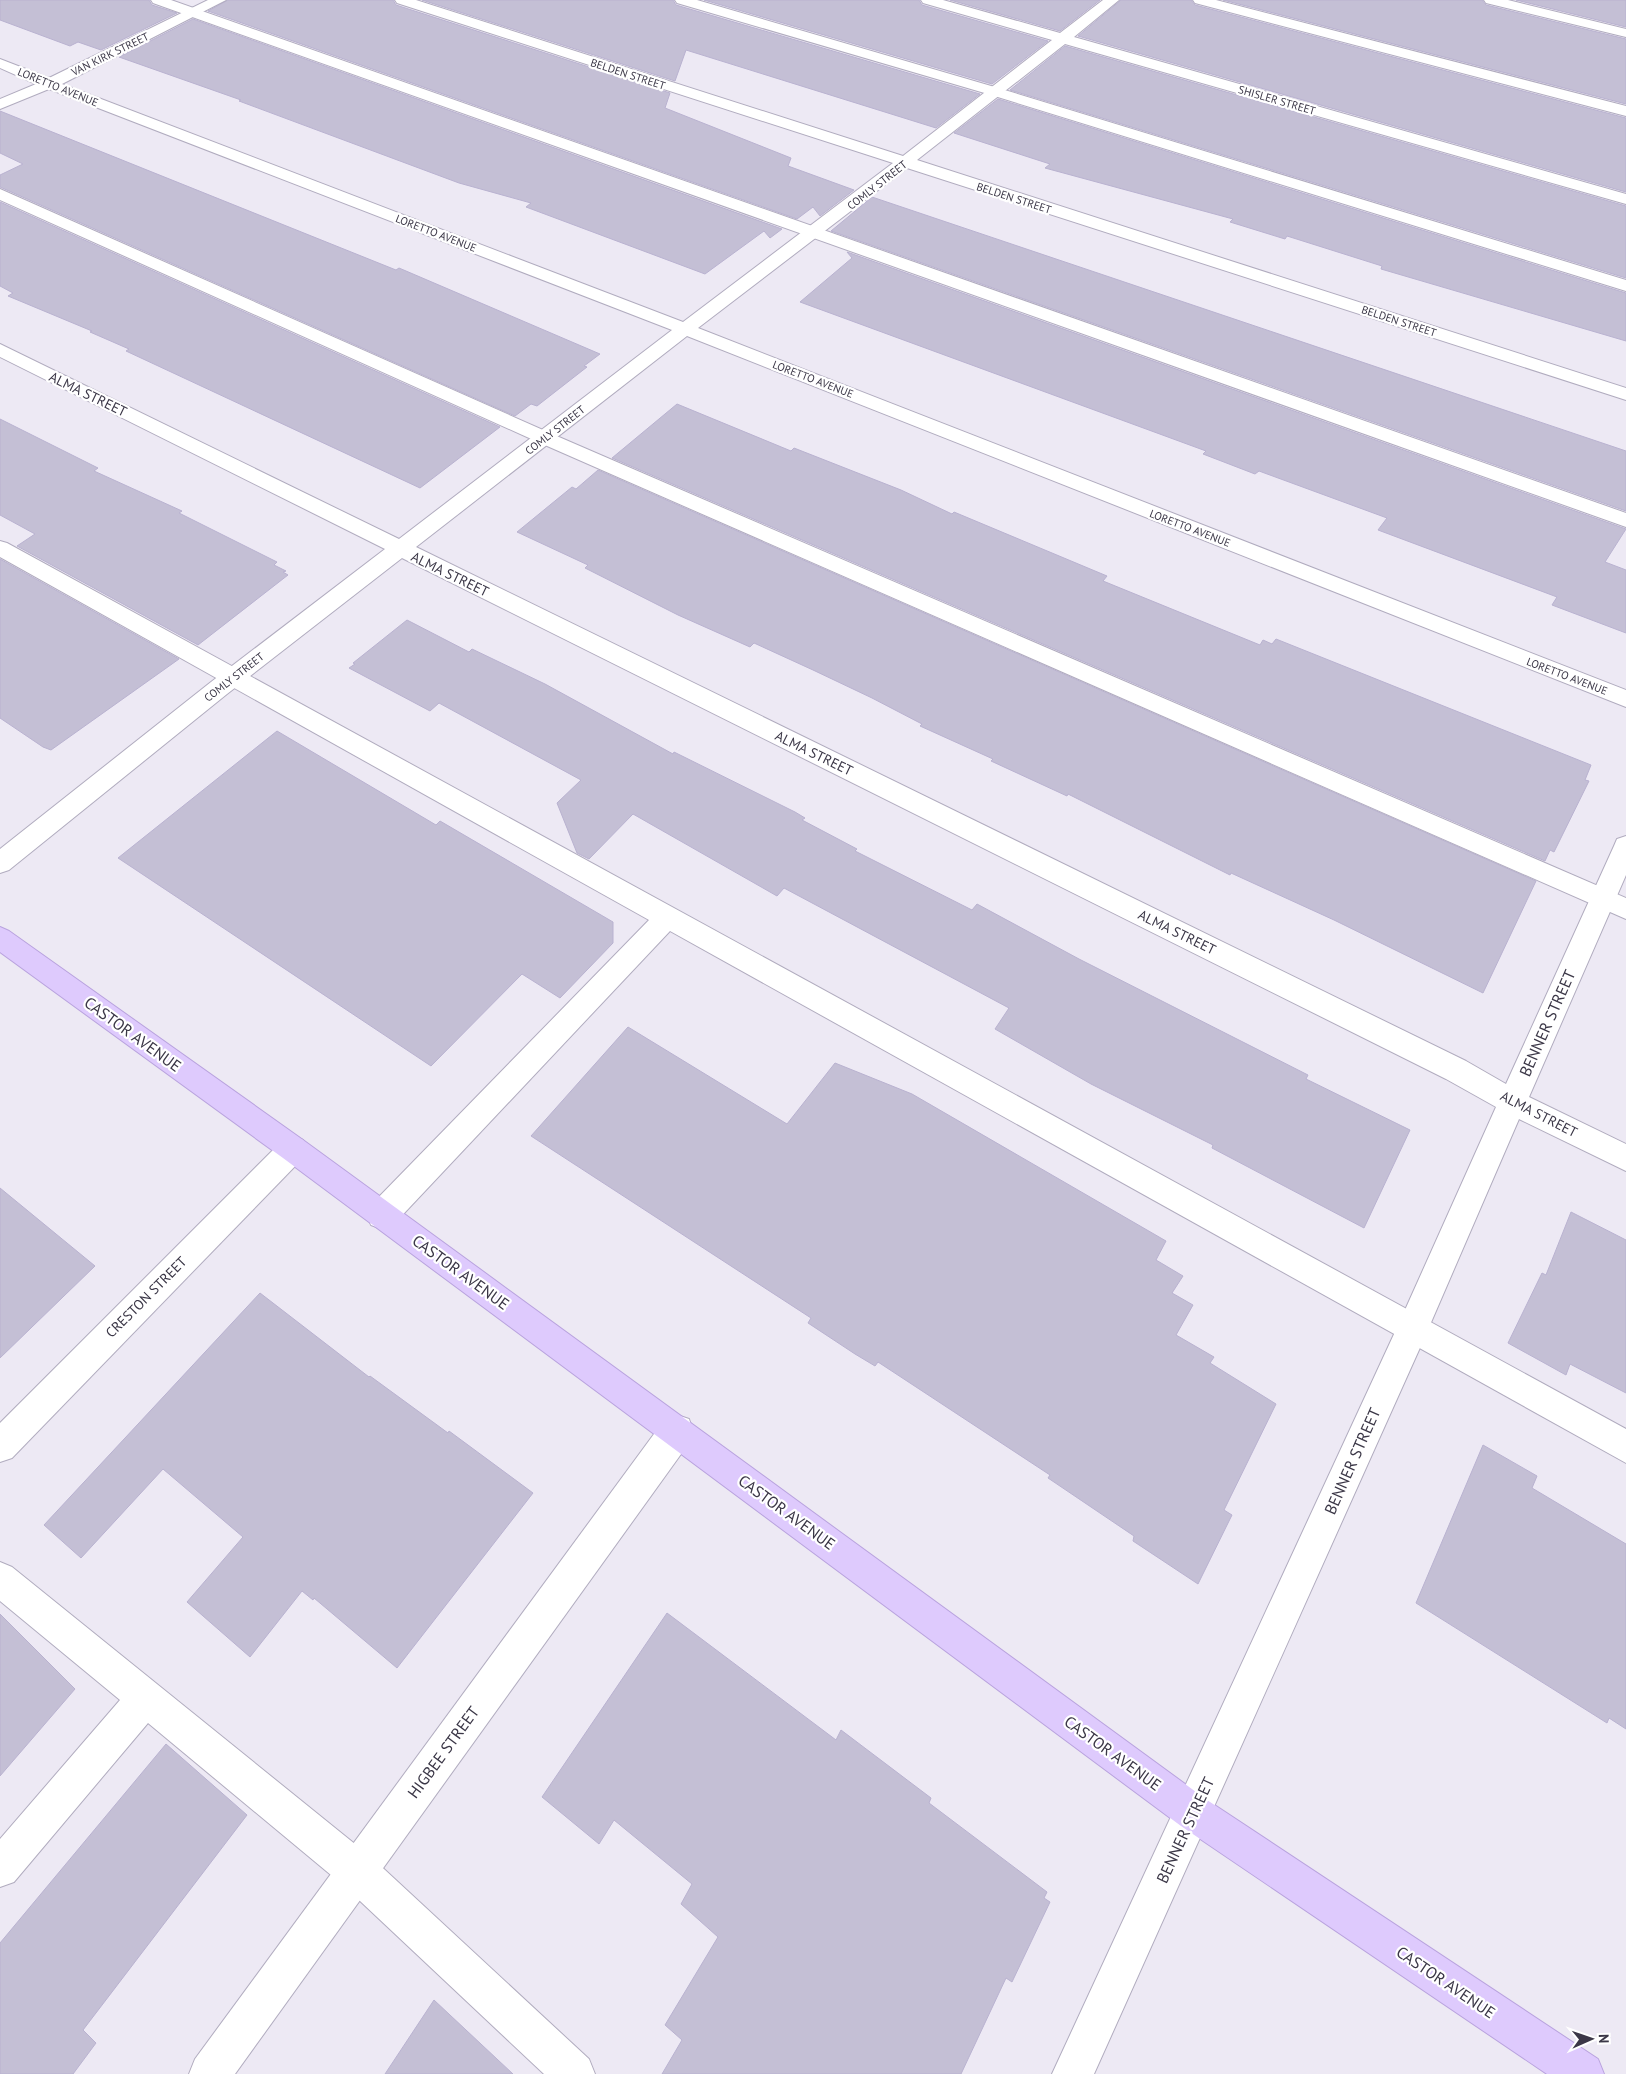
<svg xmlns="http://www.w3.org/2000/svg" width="1626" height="2074" font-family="'PT Sans',sans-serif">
<rect width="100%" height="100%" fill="#ede9f4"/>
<g fill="#c4bfd5" stroke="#b9b2d0">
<polygon points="0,0 149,0 152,5 177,13 101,50 78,42 70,46 0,20"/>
<polygon points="228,0 393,0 396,5 670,93 665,108 791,158 788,166 854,190 820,216 813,207 797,219 208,11"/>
<polygon points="422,0 673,0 676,5 980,94 936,128 686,50 675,81"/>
<polygon points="704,0 919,0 922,5 1048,41 992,84"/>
<polygon points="950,0 1100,0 1060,31"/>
<polygon points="1121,0 1191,0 1195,5 1626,118 1626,192 1078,36"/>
<polygon points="1223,0 1482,0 1486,5 1626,39 1626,104"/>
<polygon points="1516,0 1626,0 1626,27"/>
<polygon points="193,19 782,229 770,238 764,231 705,274 526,207 531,203 459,183 239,101 241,100 119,57"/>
<polygon points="1065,46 1626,206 1626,278 1010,90"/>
<polygon points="998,99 1626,293 1626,341 1381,269 1382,266 1287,236 1285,239 1230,222 1233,219 1045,168 1050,164 954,133"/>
<polygon points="0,111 396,270 399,268 600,354 584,366 587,367 537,406 531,404 515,416 0,187 0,175 23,164 0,153"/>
<polygon points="872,197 1626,451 1626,511 831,231"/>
<polygon points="0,202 500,427 420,488 126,351 129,349 90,332 92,331 8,296 13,293 0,286"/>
<polygon points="847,252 1626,529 1605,562 1626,570 1626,633 1552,605 1557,597 1378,530 1387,518 1259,471 1255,474 1203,454 1206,451 800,302 852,258"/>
<polygon points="677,404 791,451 794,448 901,490 952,514 954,512 1107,576 1103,581 1260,645 1263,640 1272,644 1276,639 1591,765 1585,780 1589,781 1554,852 1550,850 1545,861 612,458"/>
<polygon points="0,419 98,468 94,471 182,511 179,513 277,562 274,565 286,571 283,572 288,575 198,645 17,546 35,534 0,515"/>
<polygon points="598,470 1536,881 1483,993 1334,920 1231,873 1230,875 1068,794 1067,796 991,761 993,759 920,726 922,724 872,698 813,670 754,643 750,647 678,615 585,568 588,565 517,532 572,487 576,489"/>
<polygon points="0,559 179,659 51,750 43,747 0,718"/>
<polygon points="407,620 469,652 472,649 545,684 673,754 674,752 795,812 805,818 802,820 857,849 855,851 972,910 977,904 1079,959 1308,1075 1306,1079 1410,1130 1364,1228 1212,1148 1213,1145 1091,1084 995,1029 1009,1008 784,888 777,896 633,814 589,859 577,853 557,803 581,780 439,703 430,711 349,668 355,664 353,663"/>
<polygon points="277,731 436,825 440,821 613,922 613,943 560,998 522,974 431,1066 118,858"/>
<polygon points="628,1027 787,1124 835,1063 912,1094 1166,1241 1156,1260 1183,1276 1172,1293 1193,1305 1176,1335 1214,1357 1210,1363 1276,1404 1224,1510 1232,1515 1198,1584 1133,1541 1134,1536 1048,1478 1050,1475 878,1362 875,1366 855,1354 808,1323 811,1318 531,1136"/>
<polygon points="0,1188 95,1266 0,1358"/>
<polygon points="1571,1212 1626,1240 1626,1393 1570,1364 1566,1375 1508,1343 1542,1273 1546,1275"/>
<polygon points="260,1293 369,1377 370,1376 448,1433 449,1431 533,1493 397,1668 314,1598 313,1600 302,1591 250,1657 187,1602 243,1537 163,1469 81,1558 44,1525"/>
<polygon points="1483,1445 1537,1476 1532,1488 1626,1544 1626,1729 1609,1718 1607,1723 1416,1603"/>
<polygon points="667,1613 836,1740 841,1730 931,1798 929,1803 1047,1892 1044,1898 1050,1902 1012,1982 1006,1978 961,2074 662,2074 682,2040 665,2025 718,1937 681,1904 692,1884 614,1820 599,1844 542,1797"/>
<polygon points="0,1614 75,1689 0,1776"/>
<polygon points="166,1744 247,1815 83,2030 96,2043 73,2074 0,2074 0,1943"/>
<polygon points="434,2000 513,2074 385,2074"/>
</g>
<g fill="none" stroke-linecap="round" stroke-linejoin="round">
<g stroke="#b1acbf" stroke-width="2">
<g id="service">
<polygon points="151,0 171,0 1626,513 1626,527 153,3"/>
<polygon points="675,0 697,0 998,88 1626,280 1626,291 988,94 677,3"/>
<polygon points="1193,0 1216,0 1626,106 1626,116 1195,3"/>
<polygon points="0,189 552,434 1626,898 1626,919 538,442 0,200"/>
<polygon points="0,541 7,543 1626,1429 1626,1463 670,931 393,1225 382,1229 371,1225 367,1215 371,1205 649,920 0,557"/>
<polygon points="0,1562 12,1567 371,1857 589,2059 595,2074 544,2074 343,1885 148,1723 14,1882 0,1887 0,1839 120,1700 0,1601"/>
</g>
</g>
<g stroke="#b1acbf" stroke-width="2">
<g id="minor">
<polygon points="208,0 226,0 62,84 683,322 893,163 397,3 395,0 416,0 903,156 1052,40 923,3 921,0 943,0 1060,33 1103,0 1119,0 1074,37 1626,194 1626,204 1065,44 917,160 1626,388 1626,400 907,168 698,328 1626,690 1626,707 687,336 416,547 1466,1061 1506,1084 1614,846 1617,839 1626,836 1626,875 1529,1097 1626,1144 1626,1171 1519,1119 1423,1341 1094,2074 1052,2074 1401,1319 1496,1107 1446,1079 402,558 227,694 9,870 0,873 0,849 211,682 385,549 0,357 0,344 399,539 672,330 49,89 0,109 0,99 36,84 0,68 0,59 49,78"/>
<polygon points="1484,0 1508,0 1626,29 1626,37 1486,3"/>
<polygon points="293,1136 303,1140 307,1149 303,1158 12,1458 0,1462 0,1423 283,1140"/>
<polygon points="677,1415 689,1419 693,1431 689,1443 235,2074 189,2074 195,2059 665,1419"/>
</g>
</g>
<g stroke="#b9a3de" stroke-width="2">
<polygon id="secondary" points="0,927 9,931 303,1140 1207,1800 1598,2059 1604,2074 1547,2074 1181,1826 283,1158 0,952"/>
</g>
<use href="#service" fill="#fff" fill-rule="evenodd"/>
<use href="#minor" fill="#fff" fill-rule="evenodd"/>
<use href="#secondary" fill="#decafd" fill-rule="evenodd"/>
</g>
<g text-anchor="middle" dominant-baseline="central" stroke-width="4.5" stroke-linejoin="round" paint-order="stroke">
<g font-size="11" fill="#3b3747" stroke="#fff">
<text transform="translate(110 54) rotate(-26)">VAN KIRK STREET</text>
<text transform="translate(628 74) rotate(18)">BELDEN STREET</text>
<text transform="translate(58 87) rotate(22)">LORETTO AVENUE</text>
<text transform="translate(1277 100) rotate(16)">SHISLER STREET</text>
<text transform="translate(877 185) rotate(-38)">COMLY STREET</text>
<text transform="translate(1014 198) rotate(18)">BELDEN STREET</text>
<text transform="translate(436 233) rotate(21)">LORETTO AVENUE</text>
<text transform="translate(1399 321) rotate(18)">BELDEN STREET</text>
<text transform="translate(813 379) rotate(21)">LORETTO AVENUE</text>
<text transform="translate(555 430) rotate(-38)">COMLY STREET</text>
<text transform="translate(1190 528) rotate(21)">LORETTO AVENUE</text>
<text transform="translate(1567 676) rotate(21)">LORETTO AVENUE</text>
<text transform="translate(234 677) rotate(-38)">COMLY STREET</text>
</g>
<g font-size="14" fill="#3b3747" stroke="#fff">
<text transform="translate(88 394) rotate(26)">ALMA STREET</text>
<text transform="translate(450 574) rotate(26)">ALMA STREET</text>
<text transform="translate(814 753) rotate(26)">ALMA STREET</text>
<text transform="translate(1177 932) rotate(26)">ALMA STREET</text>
<text transform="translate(1539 1114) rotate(27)">ALMA STREET</text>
<text transform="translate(146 1297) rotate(-45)">CRESTON STREET</text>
</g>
<g font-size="16" fill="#3b3747" stroke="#fff">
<text transform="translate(1547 1023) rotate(-66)">BENNER STREET</text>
<text transform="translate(133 1034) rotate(36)">CASTOR AVENUE</text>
<text transform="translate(461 1272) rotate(36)">CASTOR AVENUE</text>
<text transform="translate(1352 1461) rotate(-66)">BENNER STREET</text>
<text transform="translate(787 1512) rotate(36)">CASTOR AVENUE</text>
<text transform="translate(443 1752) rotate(-54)">HIGBEE STREET</text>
<text transform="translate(1113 1753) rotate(36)">CASTOR AVENUE</text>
<text transform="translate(1185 1830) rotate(-65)">BENNER STREET</text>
<text transform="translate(1446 1982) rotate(34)">CASTOR AVENUE</text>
</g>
</g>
<g transform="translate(1591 2039) rotate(88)" stroke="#ffffff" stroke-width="4" paint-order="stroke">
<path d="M0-4L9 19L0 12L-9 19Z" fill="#3b3747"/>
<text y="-8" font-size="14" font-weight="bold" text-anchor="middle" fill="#3b3747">N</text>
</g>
</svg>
